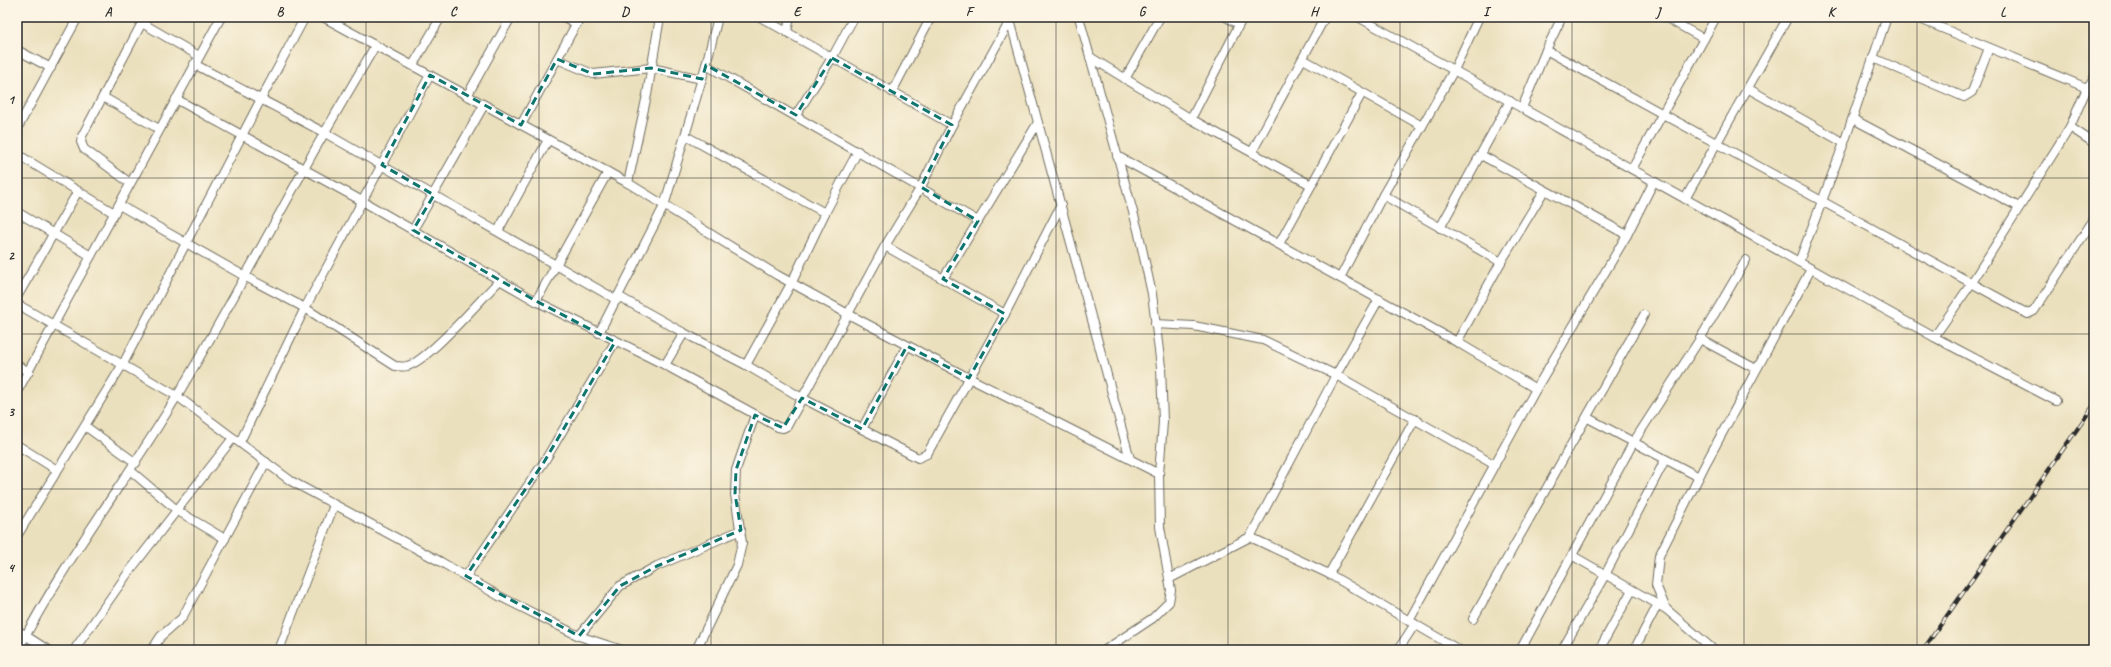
<svg xmlns="http://www.w3.org/2000/svg" width="2111" height="667" font-family="Caveat,sans-serif">
<rect width="100%" height="100%" fill="#fcf5e5"/>
<filter id="ink" filterUnits="userSpaceOnUse"><feTurbulence type="fractalNoise" baseFrequency=".025" numOctaves="2"/><feDisplacementMap in="SourceGraphic" scale="8" xChannelSelector="R" yChannelSelector="G"/><feConvolveMatrix kernelMatrix="1 2 1 2 8 2 1 2 1" color-interpolation-filters="sRGB"/></filter>
<filter id="wash" filterUnits="userSpaceOnUse"><feTurbulence type="fractalNoise" baseFrequency=".012" numOctaves="4" result="noise"/><feDisplacementMap in="SourceGraphic" scale="16" xChannelSelector="R" yChannelSelector="G"/><feGaussianBlur stdDeviation="0.9" result="paint"/><feColorMatrix in="noise" values="0 0 0 0 0 0 0 0 0 0 0 0 0 0 0 0 0 1.4 0 .05"/><feComposite in="paint" operator="in"/></filter>
<g filter="url(#wash)">
<rect width="100%" height="100%" fill="#ebe0bd"/>
</g>
<g filter="url(#ink)">
<g fill="none" stroke-linecap="round" stroke-linejoin="round">
<g stroke="#6e6a5e" stroke-width="10">
<g id="minor">
<polyline points="323,17 628,183 777,275 848,314 969,378 1159,474"/>
<polyline points="564,17 577,24"/>
<polyline points="760,17 952,125"/>
<polyline points="1079,17 1138,230 1152,294 1161,367 1163,422 1159,474 1160,527 1171,590 1169,602 1153,618 1105,650"/>
<polyline points="1226,17 1239,24"/>
<polyline points="1358,17 1934,337 2056,401"/>
<polyline points="1665,17 1704,39"/>
<polyline points="1915,17 2087,88"/>
<polyline points="1010,20 1130,459"/>
<polyline points="142,23 199,56"/>
<polyline points="787,32 790,17"/>
<polyline points="17,50 51,68"/>
<polyline points="1546,50 2028,314 2034,311 2094,219"/>
<polyline points="1090,57 1191,119 1311,185"/>
<polyline points="1873,58 1964,97 1972,92 1989,48"/>
<polyline points="557,59 593,74 651,68 702,79"/>
<polyline points="1303,59 1422,126"/>
<polyline points="194,64 325,133 617,300"/>
<polyline points="413,65 441,17"/>
<polyline points="706,65 978,221"/>
<polyline points="1125,79 1160,17"/>
<polyline points="1749,89 1844,143"/>
<polyline points="892,92 931,17"/>
<polyline points="467,96 511,17"/>
<polyline points="103,97 159,129"/>
<polyline points="176,99 364,202 536,301 665,365 778,427 783,428 787,426 885,246 921,187 952,125 1010,21"/>
<polyline points="1522,108 1546,50 1562,17"/>
<polyline points="796,115 832,58 854,17"/>
<polyline points="1191,119 1243,17"/>
<polyline points="1853,119 2019,207"/>
<polyline points="521,125 580,17"/>
<polyline points="2070,127 2094,143"/>
<polyline points="17,129 78,17"/>
<polyline points="686,136 825,213"/>
<polyline points="1252,152 1325,17"/>
<polyline points="17,154 114,213"/>
<polyline points="1481,155 1627,235"/>
<polyline points="1117,156 1457,342 1536,389"/>
<polyline points="1632,169 1716,17"/>
<polyline points="130,183 84,149 81,142 82,136 145,17"/>
<polyline points="628,183 647,95 660,17"/>
<polyline points="1383,195 1501,262"/>
<polyline points="1685,199 1788,17"/>
<path d="M119 205 246 277 305 308 395 366C399 366 403 367 407 366 427 362 483 297 500 280"/>
<polyline points="17,212 91,256"/>
<polyline points="1440,228 1510,101"/>
<polyline points="413,230 484,105"/>
<polyline points="498,231 548,140"/>
<polyline points="1279,244 1362,93"/>
<polyline points="885,246 1005,314"/>
<polyline points="1799,262 1844,143 1887,17"/>
<polyline points="1340,278 1383,195 1454,70 1479,17"/>
<polyline points="943,279 1037,124"/>
<polyline points="618,296 684,333 746,365 802,398 918,458 927,454 1005,314 1061,205"/>
<polyline points="17,297 78,191"/>
<polyline points="536,301 608,172"/>
<polyline points="17,304 177,396 291,481 441,562 499,596 579,636 622,650"/>
<polyline points="1155,324 1194,326 1263,340 1336,375 1495,465"/>
<polyline points="599,333 664,206 706,65 718,17"/>
<polyline points="1934,337 1971,284 2070,127 2087,88 2094,78"/>
<polyline points="1700,339 1756,369"/>
<polyline points="1457,342 1501,262 1544,191"/>
<polyline points="17,365 29,372"/>
<polyline points="665,365 684,333"/>
<polyline points="746,365 792,282 825,213 858,151"/>
<polyline points="17,392 221,17"/>
<polyline points="1588,418 1699,477"/>
<polyline points="85,426 136,463"/>
<polyline points="862,429 907,346"/>
<polyline points="240,442 305,308 430,75"/>
<polyline points="17,445 57,470"/>
<polyline points="131,471 178,511 225,539"/>
<polyline points="17,536 123,364 261,99 305,17"/>
<polyline points="1250,537 1336,375 1379,299"/>
<polyline points="1573,556 1666,609"/>
<polyline points="1329,574 1415,419"/>
<polyline points="466,576 544,462 615,342"/>
<polyline points="1169,579 1250,537 1329,574 1459,650"/>
<polyline points="1473,619 1644,315"/>
<polyline points="1409,621 1536,389 1627,235 1654,181"/>
<polyline points="17,630 48,650"/>
<polyline points="579,636 620,586 657,566 741,530"/>
<polyline points="1522,647 1633,443 1700,339 1746,260"/>
<path d="M18 650C64 561 126 481 177 396 221 322 261 247 303 171 326 129 351 88 375 46"/>
<polyline points="74,650 128,573 233,438"/>
<polyline points="152,650 161,636 182,618 266,462"/>
<polyline points="279,650 334,505"/>
<polyline points="696,650 737,565 742,543 735,494 736,470 755,415"/>
<polyline points="1398,650 1415,624"/>
<polyline points="1562,650 1605,575 1665,460"/>
<polyline points="1599,650 1632,590"/>
<polyline points="1634,650 1658,604"/>
<polyline points="1714,650 1666,609 1656,585 1659,556 1706,463 1811,269"/>
</g>
</g>
<use href="#minor" stroke="#fff" stroke-width="8"/>
<g stroke="#2b2b2b" stroke-width="4">
<polyline id="rail" points="1923,650 2094,405"/>
</g>
<use href="#rail" stroke="#fcf5e5" stroke-width="2.5" stroke-dasharray="8" stroke-linecap="butt"/>
</g>
</g>
<path fill="none" stroke="#0f766e" stroke-width="3" stroke-dasharray="8 5" stroke-linejoin="round" d="M832 58 952 125 921 187 978 221 943 279 1005 314 969 378 907 346 862 429 802 398 783 428 755 415 736 470 735 494 741 530 657 566 620 586 579 636 466 576 544 462 615 342 536 301 413 230 434 195 382 165 430 75 521 125 557 59 593 74 651 68 702 79 706 65 796 115Z"/>
<path fill="none" stroke="#2b2b2b" stroke-width="1" stroke-opacity="0.55" d="M194 17V650M366 17V650M539 17V650M711 17V650M883 17V650M1056 17V650M1228 17V650M1400 17V650M1572 17V650M1744 17V650M1917 17V650M17 178H2094M17 334H2094M17 489H2094"/>
<rect width="2111" height="667" fill="none" stroke="#fcf5e5" stroke-width="44"/>
<rect x="22" y="22" width="2067" height="623" fill="none" stroke="#2b2b2b" stroke-width="1.5"/>
<g font-size="13" text-anchor="middle" font-weight="bold" fill="#2b2b2b">
<text x="108" y="16">A</text>
<text x="280" y="16">B</text>
<text x="453" y="16">C</text>
<text x="625" y="16">D</text>
<text x="797" y="16">E</text>
<text x="969" y="16">F</text>
<text x="1142" y="16">G</text>
<text x="1314" y="16">H</text>
<text x="1486" y="16">I</text>
<text x="1658" y="16">J</text>
<text x="1831" y="16">K</text>
<text x="2003" y="16">L</text>
<text x="11" y="104">1</text>
<text x="11" y="260">2</text>
<text x="11" y="416">3</text>
<text x="11" y="572">4</text>
</g>
</svg>
